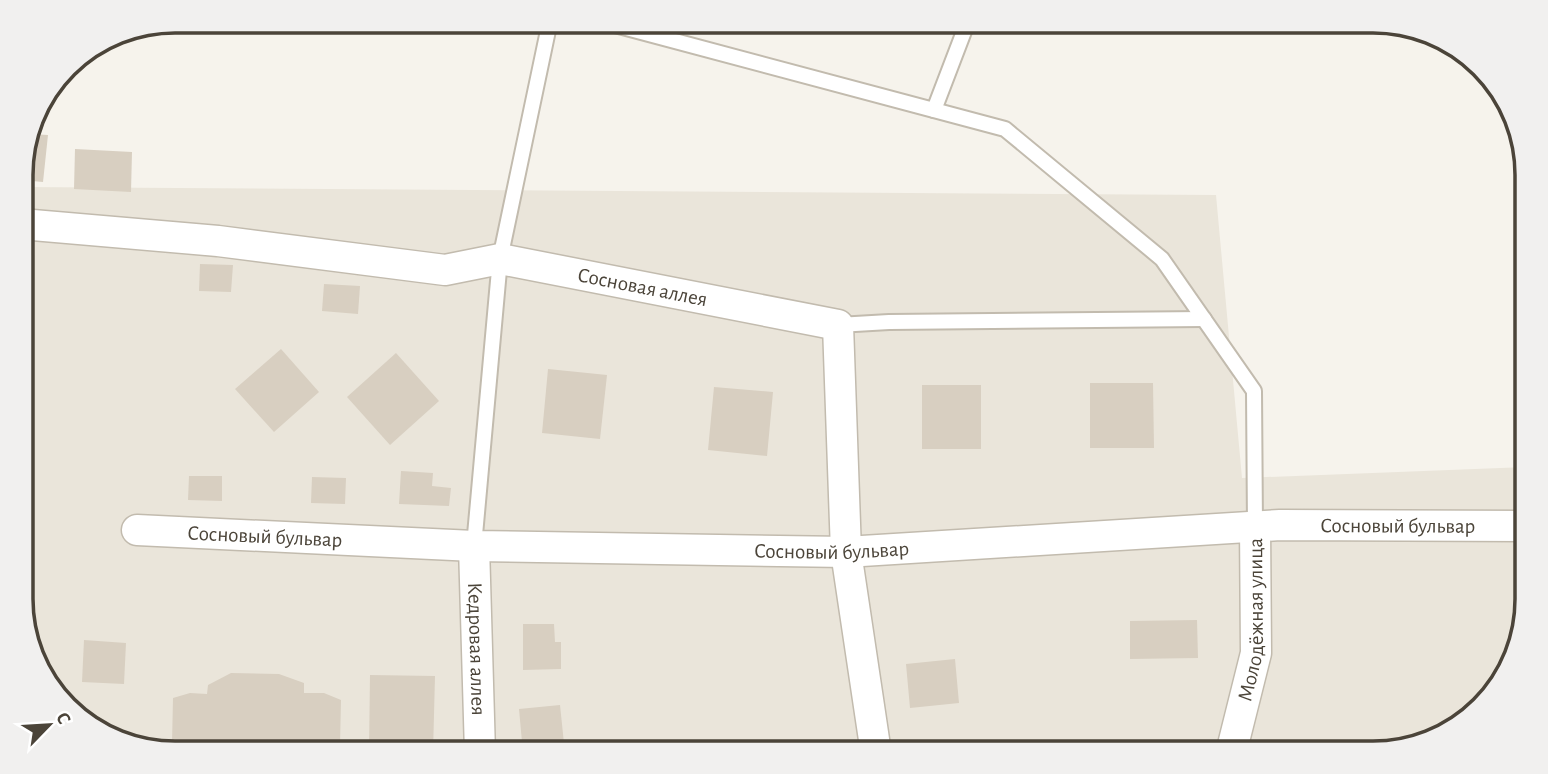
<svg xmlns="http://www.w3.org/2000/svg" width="1548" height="774" font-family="'Alegreya Sans',sans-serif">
<rect width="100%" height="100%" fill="#f6f3ec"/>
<polygon fill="#eae5da" points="21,187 1216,195 1242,478 1527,467 1527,600 1511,667 1458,727 1383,753 175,753 107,737 53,693 22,620"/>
<g fill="#d8cfc1">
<polygon points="30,134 48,135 43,182 21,180 21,164"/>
<polygon points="75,149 132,152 131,192 74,189"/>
<polygon points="200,264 233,265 231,292 199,291"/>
<polygon points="324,284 360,286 358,314 322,311"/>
<polygon points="281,349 319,392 274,432 235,389"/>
<polygon points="396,353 439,401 390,445 347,397"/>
<polygon points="548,369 607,375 600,439 542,433"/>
<polygon points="1090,383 1153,383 1154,448 1090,448"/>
<rect x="922" y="385" width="59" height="64"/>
<polygon points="714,387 773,392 767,456 708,450"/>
<polygon points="401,471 433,473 432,486 451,488 449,506 399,504"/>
<polygon points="189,476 222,476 222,501 188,500"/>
<polygon points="312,477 346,478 345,504 311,503"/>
<polygon points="1197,620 1198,658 1130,659 1130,621"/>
<polygon points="523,624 554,624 555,642 561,642 561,669 523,670"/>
<polygon points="84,640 126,643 124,684 82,682"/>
<polygon points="955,659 959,703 910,708 906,664"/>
<polygon points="231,673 279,674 304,683 304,693 324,693 341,700 340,745 322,752 211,753 193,751 172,744 173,698 190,693 207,694 208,685"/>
<polygon points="370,675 435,676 433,753 369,752"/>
<polygon points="560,705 565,753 523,753 519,709"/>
</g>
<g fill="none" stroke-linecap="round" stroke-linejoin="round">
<g stroke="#c2bbae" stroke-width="18">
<g id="lane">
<polyline points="600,21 1005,129 1162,259 1254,391 1255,526"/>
<polyline points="934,110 968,21"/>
<polyline points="838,325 889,322 1204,319"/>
<polyline points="474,546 500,259 550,21"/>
</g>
</g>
<g stroke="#c2bbae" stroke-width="33">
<g id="street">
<path id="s1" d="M21 224 218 241 445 270 500 259 838 325 846 552 876 753"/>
<path id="s2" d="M137 530 474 546 846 552 1280 525 1527 526"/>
<path id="s3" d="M474 546 480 753"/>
<path id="s4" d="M1231 753 1256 653 1255 526"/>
</g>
</g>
<use href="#lane" stroke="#fff" stroke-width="14"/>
<use href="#street" stroke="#fff" stroke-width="30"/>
</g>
<g text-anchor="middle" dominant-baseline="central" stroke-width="7" stroke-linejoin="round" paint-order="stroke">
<g font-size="21" fill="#4b4439" stroke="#fff">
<text stroke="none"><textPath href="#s1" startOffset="628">Сосновая аллея</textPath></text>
<text stroke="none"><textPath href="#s2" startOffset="1262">Сосновый бульвар</textPath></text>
<text stroke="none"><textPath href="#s2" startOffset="128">Сосновый бульвар</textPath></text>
<text stroke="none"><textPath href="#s2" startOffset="695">Сосновый бульвар</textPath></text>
<text stroke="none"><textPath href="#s4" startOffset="136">Молодёжная улица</textPath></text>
<text stroke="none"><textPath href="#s3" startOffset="103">Кедровая аллея</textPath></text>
</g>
</g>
<path d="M0 0H1548V774H0ZM175 33H1373A142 142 0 0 1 1515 175V599A142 142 0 0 1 1373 741H175A142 142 0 0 1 33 599V175A142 142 0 0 1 175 33Z" fill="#f1f0ef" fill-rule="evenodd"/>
<path fill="none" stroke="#4b4439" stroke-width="3.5" d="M175 33H1373A142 142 0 0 1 1515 175V599A142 142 0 0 1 1373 741H175A142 142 0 0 1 33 599V175A142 142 0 0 1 175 33Z"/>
<g transform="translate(49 725) rotate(65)" stroke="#ffffff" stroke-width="5" paint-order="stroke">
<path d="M0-5L12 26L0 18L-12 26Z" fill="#4b4439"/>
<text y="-10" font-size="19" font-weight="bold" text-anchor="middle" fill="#4b4439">С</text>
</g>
</svg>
